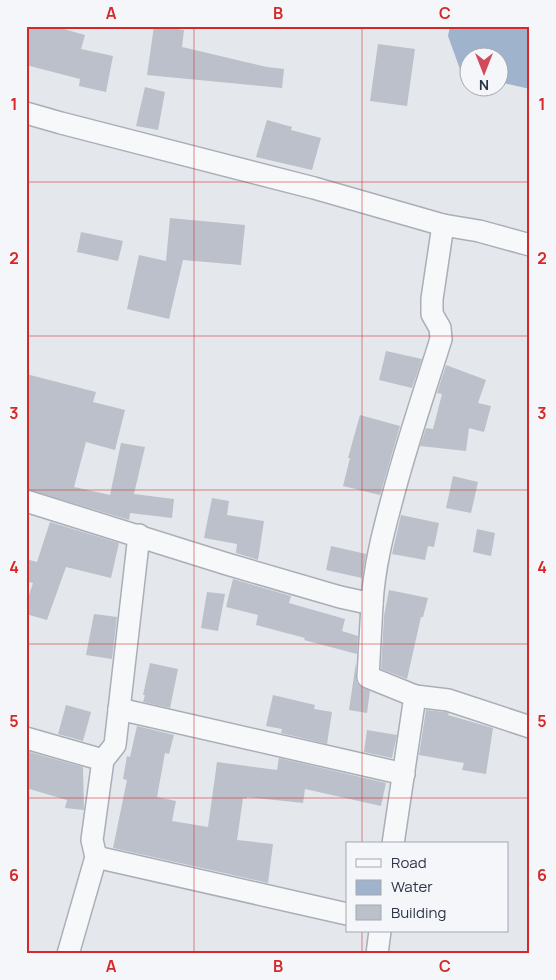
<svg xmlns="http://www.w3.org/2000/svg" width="556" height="980" font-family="Manrope,sans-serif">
<rect width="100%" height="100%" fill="#e4e7ec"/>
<polygon fill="#9fb4cc" points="450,26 530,26 530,89 499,82 498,58 468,58 468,74 461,72 448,36"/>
<g fill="#bbc0ca">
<polygon points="30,26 53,26 85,35 81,49 113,56 106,92 79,86 80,79 26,65 26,40"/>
<polygon points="154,26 184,30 182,47 267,67 284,69 282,88 147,75"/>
<polygon points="378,44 415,49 407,106 370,101"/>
<polygon points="145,87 165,92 158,130 136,126"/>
<polygon points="267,120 292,127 291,130 321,138 312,170 256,157"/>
<polygon points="170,218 245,225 241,265 183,260 169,319 127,309 139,255 166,261"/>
<polygon points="81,232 123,241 118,261 77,252"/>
<polygon points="386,351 422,359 412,388 379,380"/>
<polygon points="446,365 486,380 478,403 491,406 484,432 469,428 466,451 420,446 426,428 433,429 442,394 437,393"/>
<polygon points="26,374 96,392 93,402 125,410 115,450 86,442 74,487 110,495 121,443 145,447 134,494 174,499 172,518 130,513 129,520 26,489"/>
<polygon points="360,415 400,426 380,495 343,486 350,458 348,458"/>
<polygon points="453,476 478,482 471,513 446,508"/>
<polygon points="212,498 229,501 227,515 264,521 258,560 236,553 237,544 204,538"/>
<polygon points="401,515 439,523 434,547 428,546 425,560 392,554"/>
<polygon points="50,522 119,543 111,578 66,567 47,620 26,614 26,604 33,583 26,581 26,559 37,562"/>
<polygon points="477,529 495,533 491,556 473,552"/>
<polygon points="331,546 366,554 362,578 326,570"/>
<polygon points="233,579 291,596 289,603 345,619 342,631 358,636 357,654 304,640 305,638 256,625 258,615 226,607"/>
<polygon points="389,590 428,598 423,617 421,617 407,679 381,669 384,616"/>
<polygon points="207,592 225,594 218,631 201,628"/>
<polygon points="94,614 117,617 112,659 86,655"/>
<polygon points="356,662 356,676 357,683 363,688 370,691 367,713 349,710"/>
<polygon points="150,663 178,669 170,708 143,702 145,695 143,695"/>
<polygon points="273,695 315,705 314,709 332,712 327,744 281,733 282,729 266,726"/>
<polygon points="66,705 91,712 83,741 58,734"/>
<polygon points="426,710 445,712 449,713 448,715 493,728 486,774 462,770 464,763 419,755"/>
<polygon points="137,726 174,735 169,754 165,753 157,797 176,801 172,821 208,827 217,762 277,770 279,758 386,783 381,806 305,789 303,803 247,797 246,799 243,798 237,840 273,844 268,883 113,848 127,780 123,779 127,756 130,757"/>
<polygon points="367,730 397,735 392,758 364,752"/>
<polygon points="26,751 83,767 84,810 65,808 67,800 26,788"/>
</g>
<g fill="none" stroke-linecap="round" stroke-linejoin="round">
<g stroke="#a9aeb7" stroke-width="24">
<g id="street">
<polyline points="26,113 61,123 314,188 443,225 479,231 530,245"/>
<path d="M26 501 227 564 340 597 372 604C374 566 384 529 394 492 408 440 425 390 441 339L440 328 432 314V299L443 225"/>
<polyline points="372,604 368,677 415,696 448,700 530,727"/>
<polyline points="119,709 404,774"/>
<polyline points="26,738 103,760"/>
<polyline points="393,844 415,696"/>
<polyline points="96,857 347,914"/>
<polyline points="68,954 96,857 92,840 103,760 115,745 139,535"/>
<polyline points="377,954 380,931"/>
</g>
</g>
<use href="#street" stroke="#f7f8fa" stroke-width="21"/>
</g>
<path fill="none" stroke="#d62828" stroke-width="1" stroke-opacity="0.55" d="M194 26V954M362 26V844M26 182H530M26 336H530M26 490H530M26 644H530M26 798H530M362 931V954"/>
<rect width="556" height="980" fill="none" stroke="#f4f6f9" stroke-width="55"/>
<rect x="346" y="842" width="162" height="90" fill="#f4f6f9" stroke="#a4a8b1"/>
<rect x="356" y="859" width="25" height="8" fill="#f7f8fa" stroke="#a4a8b1"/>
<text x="391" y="868" font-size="15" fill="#2b3445">Road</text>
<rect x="356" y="880" width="25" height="15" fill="#9fb4cc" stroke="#a4a8b1"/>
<text x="391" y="892" font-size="15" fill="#2b3445">Water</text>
<rect x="356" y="905" width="25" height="15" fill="#bbc0ca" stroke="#a4a8b1"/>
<text x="391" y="918" font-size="15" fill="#2b3445">Building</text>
<g transform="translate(484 72) rotate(180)"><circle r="24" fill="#f4f6f9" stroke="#a4a8b1"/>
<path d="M0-4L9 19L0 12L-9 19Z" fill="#d1495b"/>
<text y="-8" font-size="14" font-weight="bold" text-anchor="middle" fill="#2b3445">N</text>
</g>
<rect x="28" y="28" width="500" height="924" fill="none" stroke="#d62828" stroke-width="2"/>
<g font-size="16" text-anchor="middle" font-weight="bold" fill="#d62828">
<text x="111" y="19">A</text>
<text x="278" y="19">B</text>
<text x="445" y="19">C</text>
<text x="14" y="110">1</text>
<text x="542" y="110">1</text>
<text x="14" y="264">2</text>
<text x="542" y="264">2</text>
<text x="14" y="419">3</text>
<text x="542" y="419">3</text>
<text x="14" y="573">4</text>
<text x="542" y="573">4</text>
<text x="14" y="727">5</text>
<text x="542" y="727">5</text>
<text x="14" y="881">6</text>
<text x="542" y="881">6</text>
<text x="111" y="972">A</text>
<text x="278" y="972">B</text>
<text x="445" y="972">C</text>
</g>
</svg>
